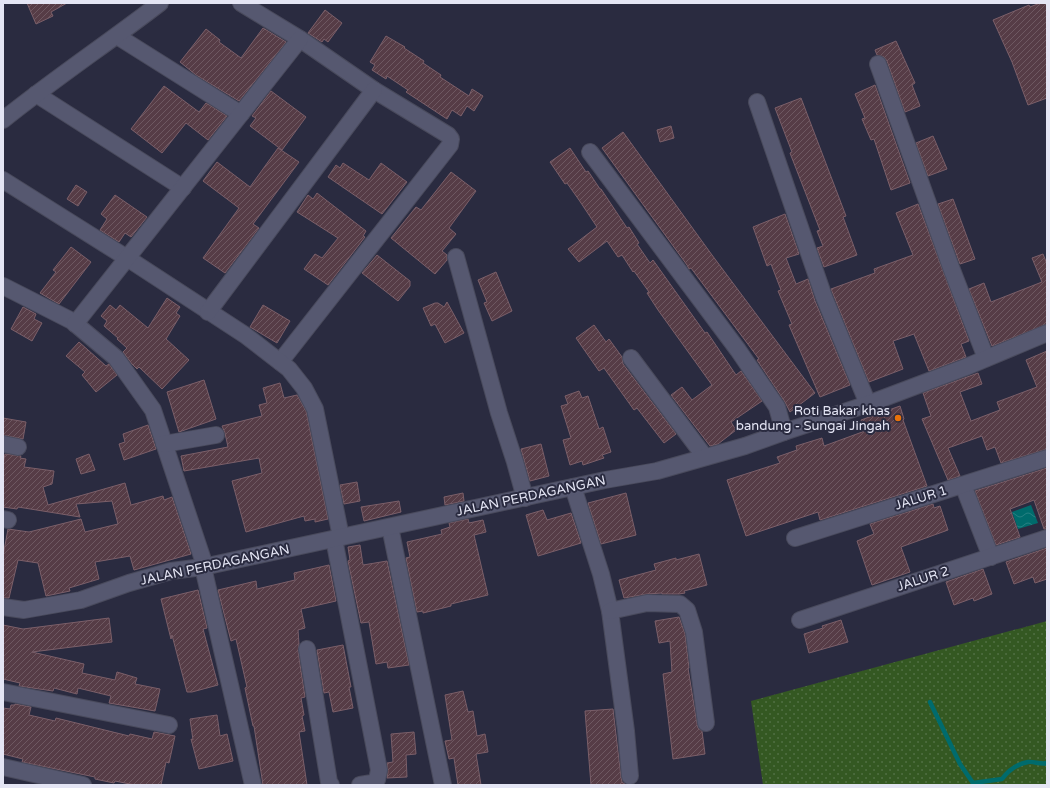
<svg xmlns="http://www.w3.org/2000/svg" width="1050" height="788" font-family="'Varela Round',sans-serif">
<defs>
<pattern id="grass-dots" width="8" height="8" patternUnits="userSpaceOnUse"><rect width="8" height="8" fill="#345822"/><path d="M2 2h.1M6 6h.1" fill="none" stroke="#517043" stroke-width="1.8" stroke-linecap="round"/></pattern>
<pattern id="water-waves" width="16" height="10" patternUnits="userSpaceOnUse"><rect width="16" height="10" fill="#006b6c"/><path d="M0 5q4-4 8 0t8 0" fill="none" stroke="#258082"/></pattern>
<pattern id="building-hatch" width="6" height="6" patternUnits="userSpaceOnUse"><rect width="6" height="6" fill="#563c46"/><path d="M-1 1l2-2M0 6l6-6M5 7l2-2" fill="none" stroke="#6e5861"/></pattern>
</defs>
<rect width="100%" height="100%" fill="#2a2b40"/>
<polygon fill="url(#grass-dots)" points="1047,621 1047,785 763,785 751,701"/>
<polygon fill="url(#water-waves)" points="1031,505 1038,523 1018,529 1012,512"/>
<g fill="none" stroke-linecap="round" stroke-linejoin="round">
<path stroke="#006b6c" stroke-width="4.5" d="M930 702 960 764 973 783 1002 779C1008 771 1017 764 1028 762 1034 761 1041 765 1047 763"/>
</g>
<g fill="url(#building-hatch)" stroke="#7b5f69">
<polygon points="27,3 67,3 51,12 53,16 36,24"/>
<polygon points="1040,3 1047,3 1047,98 1028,105 1012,62 993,20 1029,5 1030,7"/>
<polygon points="325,10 342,23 328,42 324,39 322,42 308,33"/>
<polygon points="263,28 286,42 239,101 196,75 180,62 206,29 220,40 219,42 241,58"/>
<polygon points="386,36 405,47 404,48 424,61 423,63 441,75 440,77 469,96 472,89 483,96 474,111 467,106 461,116 452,110 447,119 406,92 408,90 387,76 386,79 372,70 375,65 370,62"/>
<polygon points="896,41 915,83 912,85 920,106 905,112 887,61 884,57 877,55 875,50"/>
<polygon points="875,85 910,183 891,190 874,139 871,140 862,119 865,118 855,94"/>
<polygon points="164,86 199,112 206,103 227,116 208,140 186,123 162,153 131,129"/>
<polygon points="271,91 306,117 282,150 250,126 256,118 252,116"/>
<polygon points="801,98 846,216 843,217 857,255 824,267 817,248 823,246 817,231 820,230 790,153 792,152 775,108"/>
<polygon points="671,126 674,138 660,142 657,130"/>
<polygon points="623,132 712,255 815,393 790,412 785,402 757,360 759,359 691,268 689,269 687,265 602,148"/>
<polygon points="933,136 947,169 928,176 916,143"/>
<polygon points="278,148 299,162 253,224 259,228 225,273 203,258 239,208 203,181 217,162 250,187"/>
<polygon points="570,148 586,172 588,171 600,189 601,189 627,228 629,227 639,243 637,244 650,263 653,260 705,333 707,332 736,375 741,371 762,401 731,422 736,430 718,444 710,446 671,395 682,387 692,400 712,385 658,310 647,293 649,292 634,271 633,272 622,255 618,257 607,241 579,262 568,249 597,227 579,200 567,183 565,184 550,162"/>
<polygon points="343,163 369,180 381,163 407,182 382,214 328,177 336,165 340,168"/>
<polygon points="451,172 476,191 449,228 456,234 442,251 447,255 447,260 435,274 391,238 416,207 421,210"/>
<polygon points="76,185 87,192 78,206 67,199"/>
<polygon points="317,193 366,231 363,236 365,237 328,285 304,269 315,254 322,258 338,238 297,212 308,195 313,199"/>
<polygon points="115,195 147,217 131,237 125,233 119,242 100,230 107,219 101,214"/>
<polygon points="953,199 975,259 960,264 938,204"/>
<polygon points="918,204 969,341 961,344 966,357 929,371 914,334 893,341 903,369 869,382 831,289 875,273 874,269 913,255 896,213"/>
<polygon points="785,214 799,254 786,258 796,284 808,279 815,301 850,385 820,397 789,325 792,324 778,291 781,290 771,264 767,266 753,227"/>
<polygon points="71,247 91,262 59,304 40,293 56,272 53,270"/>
<polygon points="1043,254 1047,264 1047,324 992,346 969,289 984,283 991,302 1042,282 1032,258"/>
<polygon points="377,255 410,281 410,286 398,301 362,273"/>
<polygon points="496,272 512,311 492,321 484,303 487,302 478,280"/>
<polygon points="167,298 180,307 176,313 180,316 166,339 189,360 162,389 139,367 137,369 132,364 123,352 127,348 117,339 118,338 104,326 107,321 101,316 110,305 116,310 120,305 148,328"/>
<polygon points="447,302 464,333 445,343 435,324 431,326 423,308 435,303 438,303 444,307"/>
<polygon points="263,305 290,321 277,343 250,327"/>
<polygon points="23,307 36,314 34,319 42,323 32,341 11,329"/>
<polygon points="594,325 606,342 609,339 622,357 623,364 676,434 664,443 637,408 634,410 604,368 599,371 576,338"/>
<polygon points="79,342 106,366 109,364 117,375 96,392 82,375 85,372 66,356"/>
<polygon points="1047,351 1047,449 1001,463 995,447 987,450 982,436 948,448 960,476 948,480 922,419 931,416 923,393 978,373 982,384 960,392 971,421 1000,410 997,402 1037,387 1026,360"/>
<polygon points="204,380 216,419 179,432 167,392"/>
<polygon points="280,383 284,398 297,395 306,411 328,519 315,522 315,519 305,521 304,516 246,532 232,481 262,473 259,458 184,471 181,456 228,447 225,433 222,426 262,416 259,405 267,403 263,388"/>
<polygon points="579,391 582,398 588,396 599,429 603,427 611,452 602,455 604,458 583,465 582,461 570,465 563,440 571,438 561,406 568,404 565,396"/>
<polygon points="900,406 904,419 903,420 927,486 820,520 818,512 746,536 727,480 780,463 777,457 797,450 796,446 822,438 824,446 865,431 861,420"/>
<polygon points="3,418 26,422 23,439 3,435"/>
<polygon points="148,425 156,449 124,460 119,444 125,442 123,434"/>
<polygon points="541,444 549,476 530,481 521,449"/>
<polygon points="5,454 21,456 20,458 26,459 24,467 54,471 52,484 43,487 48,505 125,483 131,505 163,496 164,500 172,497 191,554 134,570 130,556 95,562 99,579 69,588 70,591 46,596 38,563 18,560 9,598 3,598 3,556 8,529 29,532 81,519 85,532 118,524 112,501 76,504 80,517 18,507 17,509 3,507 3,464"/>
<polygon points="89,454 95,470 81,474 76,459"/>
<polygon points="1047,468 1047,529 1044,529 1034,500 1010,509 1020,537 996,545 975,491"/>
<polygon points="357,482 360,501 344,504 340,485"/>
<polygon points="463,493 464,501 445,505 444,497"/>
<polygon points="626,493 636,535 601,544 588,503"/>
<polygon points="399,501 401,512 364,521 361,507"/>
<polygon points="933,504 934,508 940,506 948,530 901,547 910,572 872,585 857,541 874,534 870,524"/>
<polygon points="543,510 547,520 571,513 581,543 538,556 526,515"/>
<polygon points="468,519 469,523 483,520 486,532 474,535 488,595 451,604 451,606 423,613 423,611 417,612 406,558 410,557 407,542 442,534 441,530 450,527 449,523"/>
<polygon points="360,545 363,565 387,561 409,665 388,668 387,662 376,664 369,622 361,623 348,561 350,560 348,547"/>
<polygon points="1047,548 1047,579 1035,583 1033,577 1014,584 1006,562"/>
<polygon points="699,554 707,585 684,591 685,593 679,594 662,594 662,593 647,594 624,598 619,580 656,570 654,564 676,558 676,560"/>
<polygon points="329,565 336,601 301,609 305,628 298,630 299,644 298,651 305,697 301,698 304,715 302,716 305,731 299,732 307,785 263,785 254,726 253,726 245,688 247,687 236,639 231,641 218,590 256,581 257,589 295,580 294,573"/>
<polygon points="983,569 992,594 974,601 973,598 954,605 946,582"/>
<polygon points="198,590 207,628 203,629 218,685 192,692 187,692 172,635 171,639 161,599"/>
<polygon points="679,617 685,634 689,668 688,668 697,724 698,728 702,731 705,754 673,759 663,674 672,672 670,641 659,643 655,621"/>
<polygon points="109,618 112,642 32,652 84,664 82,673 115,680 117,672 137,678 135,684 160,689 155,711 109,703 111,696 78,688 77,694 54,688 53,691 19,686 20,683 3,679 3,625 23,629"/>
<polygon points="841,620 848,642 809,653 804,634 823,628 822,626"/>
<polygon points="343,645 351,687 349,687 353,708 333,712 329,692 324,693 317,650"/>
<polygon points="463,691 468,712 473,711 477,736 485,734 488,752 476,754 481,785 458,785 454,758 449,759 445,741 452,740 445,695"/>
<polygon points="15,704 31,707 29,715 55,721 56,718 129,736 130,734 152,739 154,732 175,736 169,763 166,762 161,785 135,785 115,781 114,783 95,779 95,777 22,762 23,759 3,754 3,708 10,709 11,705 15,705"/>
<polygon points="613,709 621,777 622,782 626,785 591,785 585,711"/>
<polygon points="217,715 220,736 227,734 233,761 199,769 191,739 193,740 190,719"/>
<polygon points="414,732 416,754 406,755 407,777 387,778 388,772 387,763 393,762 391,734"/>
</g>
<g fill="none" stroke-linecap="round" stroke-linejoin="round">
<g stroke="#494a5c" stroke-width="18">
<g id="minor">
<polyline points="241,3 300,39 374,90 448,135 451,139 450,145 280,362"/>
<polyline points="117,36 241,114"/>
<polyline points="878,64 952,270 986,358"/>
<polyline points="36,94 183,188"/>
<polyline points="757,102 824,297 868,404"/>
<path d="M3 120C54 79 108 43 160 3"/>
<polyline points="590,152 738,350 777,407 784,432"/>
<polyline points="3,180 127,258 245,335 289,369 304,388 315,409 341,537"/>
<polyline points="456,257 499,413 515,462 525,498"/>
<polyline points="3,286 72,321 116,358 153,410 205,566"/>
<polyline points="208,312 374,90"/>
<polyline points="75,324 300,39"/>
<polyline points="631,358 705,457"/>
<polyline points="3,444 18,447"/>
<polyline points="164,444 216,435"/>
<polyline points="963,485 991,557"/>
<polyline points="573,487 601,574 610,611 626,731 630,776"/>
<polyline points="3,519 8,520"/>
<polyline points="390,527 443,785"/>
<polyline points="795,538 1047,458"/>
<polyline points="334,539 379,770 377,780 372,783 360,785"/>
<polyline points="203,567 253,785"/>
<polyline points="3,607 24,610 81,600 129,583 171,571 203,567 605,480 657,471 745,446 784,432 868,404 966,367 1047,333"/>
<polyline points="610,611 647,603 680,604 687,610 694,632 706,723"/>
<polyline points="800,620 1047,538"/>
<polyline points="307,649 329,782 331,785"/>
<polyline points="3,692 169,725"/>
<polyline points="3,767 83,785"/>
</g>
</g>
<use href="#minor" stroke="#565870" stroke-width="16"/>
</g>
<circle fill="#e8710a" stroke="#2a2b40" stroke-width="1.5" cx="898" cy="418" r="4"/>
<g text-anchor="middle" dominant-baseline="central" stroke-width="4" stroke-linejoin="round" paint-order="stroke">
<g font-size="13" fill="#e4e5f4" stroke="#2a2b40" text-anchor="end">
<text x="890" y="411">Roti Bakar khas<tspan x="890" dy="15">bandung - Sungai Jingah</tspan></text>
</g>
<g font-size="13" fill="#e4e5f4" stroke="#2a2b40">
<text transform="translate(531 496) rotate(-12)">JALAN PERDAGANGAN</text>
<text transform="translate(921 498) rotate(-17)">JALUR 1</text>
<text transform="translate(215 565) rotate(-12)">JALAN PERDAGANGAN</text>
<text transform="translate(923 579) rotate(-18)">JALUR 2</text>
</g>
</g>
<rect width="1050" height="788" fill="none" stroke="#e4e5f4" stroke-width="8"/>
</svg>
